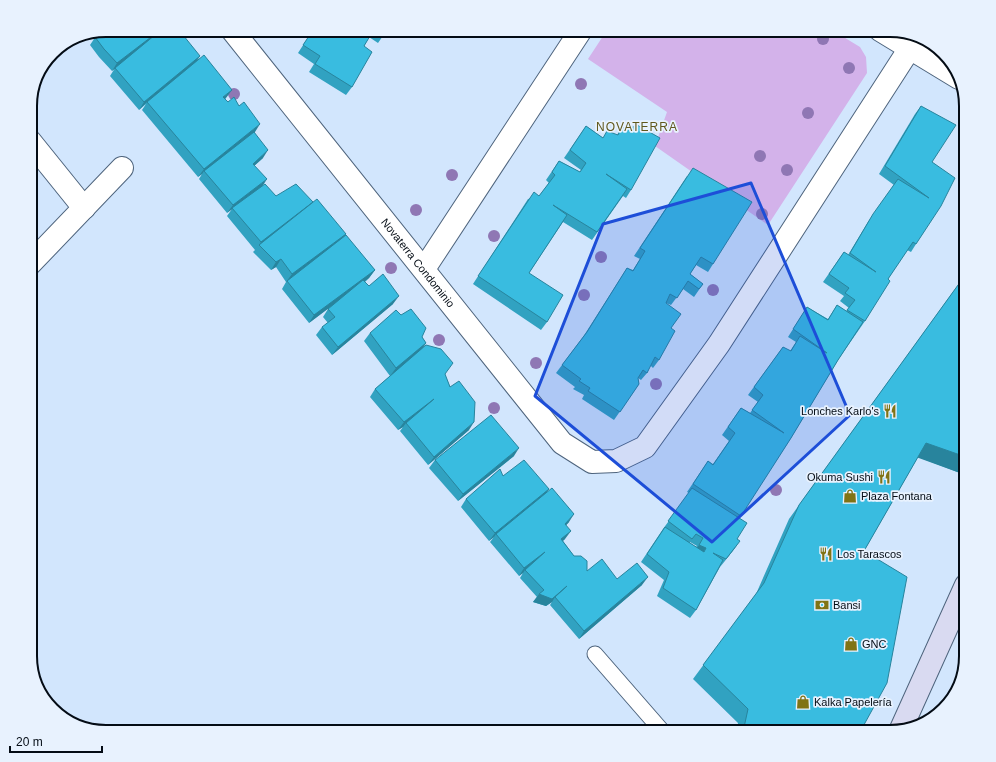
<svg xmlns="http://www.w3.org/2000/svg" width="996" height="762" font-family="Arial,sans-serif">
<rect width="100%" height="100%" fill="#d2e6fd"/>
<polygon fill="#d3b2ea" points="607,30 832,30 860,47 866,57 867,73 768,225 655,146 667,112 588,59"/>
<g fill="none" stroke-linecap="round" stroke-linejoin="round">
<g stroke="#4e647d" stroke-width="17">
<polyline id="service" points="595,654 663,732"/>
</g>
<g stroke="#4e647d" stroke-width="24">
<g id="minor">
<path id="s1" d="M232 30 562 443 592 462 616 461 645 447 719 344 910 48"/>
<polyline points="880,30 959,78"/>
<polyline points="30,141 84,208"/>
<polyline points="30,264 122,168"/>
<polyline points="424,269 581,30"/>
</g>
</g>
<g stroke="#4e647d" stroke-width="24">
<polyline id="secondary" points="901,729 966,585"/>
</g>
<use href="#service" stroke="#fff" stroke-width="15"/>
<use href="#minor" stroke="#fff" stroke-width="22"/>
<use href="#secondary" stroke="#d9daf1" stroke-width="22"/>
</g>
<g fill="#8f77b4">
<circle cx="823" cy="39" r="6"/>
<circle cx="849" cy="68" r="6"/>
<circle cx="581" cy="84" r="6"/>
<circle cx="234" cy="94" r="6"/>
<circle cx="808" cy="113" r="6"/>
<circle cx="760" cy="156" r="6"/>
<circle cx="787" cy="170" r="6"/>
<circle cx="452" cy="175" r="6"/>
<circle cx="416" cy="210" r="6"/>
<circle cx="762" cy="214" r="6"/>
<circle cx="494" cy="236" r="6"/>
<circle cx="601" cy="257" r="6"/>
<circle cx="391" cy="268" r="6"/>
<circle cx="713" cy="290" r="6"/>
<circle cx="584" cy="295" r="6"/>
<circle cx="439" cy="340" r="6"/>
<circle cx="536" cy="363" r="6"/>
<circle cx="656" cy="384" r="6"/>
<circle cx="494" cy="408" r="6"/>
<circle cx="776" cy="490" r="6"/>
</g>
<g fill="#31a2c1" fill-rule="evenodd">
<polygon points="106,30 153,36 200,56 197,60 226,98 225,99 254,132 263,158 254,166 262,186 276,196 313,202 311,204 346,234 344,237 375,270 369,278 365,282 369,286 393,304 332,355 316,335 322,327 328,323 323,317 328,309 334,304 309,323 282,289 286,282 276,267 271,270 253,252 255,250 227,216 232,209 227,213 199,179 202,174 198,177 142,110 146,104 139,110 110,76 115,68 112,71 99,57 90,45 94,39 92,35"/>
<polygon points="303,30 387,30 378,43 369,37 364,46 352,87 346,95 309,72 314,64 298,53 309,36 302,31"/>
<path d="M921 106 932 162 916 244 911 252 907 250 888 279 865 321 838 360 791 438 739 518 735 548 720 567 696 610 690 618 657 596 664 580 641 562 663 529 689 493 687 492 708 461 713 464 729 441 722 435 741 408 750 413 758 402 748 395 783 347 790 351 796 342 788 337 807 307 828 319 837 305 846 311 849 308 840 301 844 296 823 282 844 252 848 255 868 222 894 185 879 174 915 114ZM690 542 697 546 696 547 690 543Z"/>
<polygon points="586,126 603,138 617,135 622,127 631,190 626,198 623,196 592,240 563,222 529,273 547,322 541,330 473,284 528,199 539,196 549,183 546,180 559,161 580,172 581,170 564,158"/>
<polygon points="687,176 713,264 708,272 696,265 690,274 703,284 694,297 683,289 671,305 666,303 671,328 659,360 653,368 650,365 647,373 641,380 638,378 639,384 614,420 582,399 584,395 573,389 575,387 556,373 583,337 627,268 633,270 640,259 634,256"/>
<polygon points="966,274 966,465 960,473 918,457 864,551 860,732 737,732 738,723 693,679 756,594 789,519"/>
<polygon points="370,333 422,337 426,343 422,349 445,375 469,430 428,465 400,431 403,427 398,430 370,397 375,389 390,376 364,341"/>
<polygon points="514,456 458,501 429,468 435,460"/>
<polygon points="503,476 549,489 546,493 569,522 566,525 565,539 563,541 574,556 587,571 617,579 642,585 579,639 550,605 552,602 546,606 533,602 537,597 520,578 523,573 519,576 490,542 494,537 489,541 461,507 466,499"/>
</g>
<g fill="#28849d">
<polygon points="155,34 149,42 112,71 117,63"/>
<polygon points="200,56 195,64 147,102 139,110 144,102"/>
<polygon points="232,90 226,98 218,105 223,97"/>
<polygon points="260,124 255,132 205,172 204,171 202,174 198,177 204,169"/>
<polygon points="268,150 263,158 247,172 253,164"/>
<polygon points="267,179 262,187 227,213 233,205"/>
<polygon points="313,202 307,210 259,245 261,242"/>
<polygon points="346,234 340,242 286,282 292,274"/>
<polygon points="281,259 276,267 271,270 276,262"/>
<polygon points="375,270 369,278 309,323 314,315"/>
<polygon points="399,296 393,304 332,355 338,347"/>
<polygon points="426,343 421,351 390,376 396,368"/>
<polygon points="434,399 406,423 403,427 398,430 404,422"/>
<polygon points="474,422 469,430 428,465 434,457"/>
<polygon points="926,443 966,457 966,465 960,473 916,457"/>
<polygon points="519,448 514,456 458,501 463,494"/>
<polygon points="549,489 543,497 496,534 494,537 489,541 495,533"/>
<polygon points="574,514 569,522 560,532 565,524"/>
<polygon points="571,531 565,539 555,547 561,539"/>
<polygon points="740,541 735,548 720,567 726,559"/>
<polygon points="699,545 706,548 700,556 693,553"/>
<polygon points="545,552 525,570 523,573 519,576 524,568"/>
<polygon points="648,577 642,585 579,639 584,631"/>
<polygon points="567,586 555,597 552,602 546,606 533,602 539,594"/>
</g>
<g fill="#39bce0" stroke="#28849d">
<polygon points="106,30 153,30 155,34 117,63 104,49 95,37 101,32"/>
<polygon points="161,30 179,30 200,56 144,102 115,68"/>
<polygon points="313,30 372,30 373,31 364,46 372,52 352,87 315,64 320,56 303,45"/>
<polygon points="375,30 387,30 384,35"/>
<polygon points="204,55 232,90 223,97 228,102 234,97 239,106 244,102 260,124 204,169 147,102"/>
<polygon points="921,106 956,125 932,162 955,178 941,206 916,244 913,242 888,279 890,281 865,321 847,310 855,300 845,293 849,288 829,274 844,252 876,272 850,253 873,214 898,179 929,198 885,166"/>
<polygon points="637,125 660,138 631,190 606,174 627,189 597,232 553,205 567,215 529,273 563,295 547,322 478,276 534,192 539,196 555,175 552,172 559,161 580,172 586,163 570,150 586,126 603,138 607,131 618,135 622,127 629,129"/>
<polygon points="254,132 268,150 253,164 267,179 233,205 204,171"/>
<polygon points="693,168 752,202 713,264 701,257 690,274 703,284 699,289 688,281 677,298 670,294 666,303 681,314 671,328 675,331 659,360 655,357 647,373 643,370 638,378 639,384 620,412 588,391 590,388 579,381 581,379 562,365 587,332 627,268 633,271 645,251 640,248"/>
<polygon points="265,184 276,196 296,184 313,202 261,242 232,208"/>
<polygon points="317,199 346,234 292,274 281,259 276,262 259,245"/>
<polygon points="346,235 375,270 314,315 287,281"/>
<polygon points="383,274 399,296 338,347 322,327 335,317 328,309 363,280 369,286"/>
<polygon points="966,274 966,457 926,443 864,551 907,577 887,683 860,732 743,732 748,709 703,665 764,583 799,505"/>
<polygon points="837,305 863,322 838,360 791,438 741,516 693,484 708,461 713,465 735,433 728,427 741,408 784,433 752,410 763,395 754,387 783,347 791,351 800,336 827,353 793,329 807,307 828,320"/>
<polygon points="411,309 426,328 422,337 426,343 396,368 370,333 396,310 401,315"/>
<polygon points="426,345 441,349 453,363 445,374 450,387 459,381 475,402 474,422 434,457 406,423 434,399 404,422 375,389"/>
<polygon points="491,415 519,448 463,494 435,460"/>
<polygon points="524,460 549,489 495,533 466,499 500,469 503,476"/>
<polygon points="552,488 574,514 565,524 571,531 561,539 574,556 581,556 587,561 587,571 602,559 617,579 637,563 648,577 584,631 555,597 567,586 552,599 539,594 544,590 525,570 545,552 524,568 496,534"/>
<polygon points="692,488 747,523 737,539 740,541 726,559 713,553 723,560 696,610 663,588 669,572 647,554 665,527 704,552 706,548 699,545 703,538 696,534 692,539 668,521"/>
</g>
<path fill="#1d4ed8" fill-opacity="0.2" stroke="#1d4ed8" stroke-width="3" stroke-linejoin="round" d="M751 183 850 415 712 542 535 396 603 224Z"/>
<defs>
<g id="restaurant-bare" transform="scale(1.08)"><path d="M-5-6h1v4h1v-4h1v4h1v-4h1v5L-1.5 .5V6h-2V.5L-5-1ZM5-6V6H3V1.5H1.5Q1.5-4 5-6Z" fill="#807315" stroke="#e8f2fe" stroke-width="2.5" paint-order="stroke"/></g>
<g id="shop-bare" transform="scale(1.08)"><path d="M-5-2.5h2.3a2.7 3.5 0 0 1 5.4 0H5L5.5 6h-11ZM-1.5-2.5h3a1.5 2.3 0 0 0-3 0Z" fill="#807315" stroke="#e8f2fe" stroke-width="2.5" paint-order="stroke"/></g>
<g id="bank-bare" transform="scale(1.08)"><path d="M-6-4H6V4H-6ZM0-2.3a2.3 2.3 0 1 0 0 4.6a2.3 2.3 0 1 0 0-4.6Z" fill="#807315" stroke="#e8f2fe" stroke-width="2.5" paint-order="stroke"/></g>
</defs>
<g fill-rule="evenodd">
<use href="#restaurant-bare" x="890" y="411"/>
<use href="#restaurant-bare" x="884" y="477"/>
<use href="#shop-bare" x="850" y="496"/>
<use href="#restaurant-bare" x="826" y="554"/>
<use href="#bank-bare" x="822" y="605"/>
<use href="#shop-bare" x="851" y="644"/>
<use href="#shop-bare" x="803" y="702"/>
</g>
<g text-anchor="middle" dominant-baseline="central" stroke-width="3.5" stroke-linejoin="round" paint-order="stroke">
<g font-size="11" fill="#040c15" stroke="#e8f2fe">
<text stroke="none"><textPath href="#s1" startOffset="298">Novaterra Condominio</textPath></text>
</g>
<g font-size="11" fill="#040c15" stroke="#e8f2fe" text-anchor="start">
<text x="879" y="411" text-anchor="end">Lonches Karlo's</text>
<text x="873" y="477" text-anchor="end">Okuma Sushi</text>
<text x="861" y="496">Plaza Fontana</text>
<text x="837" y="554">Los Tarascos</text>
<text x="833" y="605">Bansi</text>
<text x="862" y="644">GNC</text>
<text x="814" y="702">Kalka Papelería</text>
</g>
<g font-size="12" letter-spacing="1" fill="#61581c" stroke="#e8f2fe">
<text x="637" y="127">NOVATERRA</text>
</g>
</g>
<path d="M0 0H996V762H0ZM106 37H890A69 69 0 0 1 959 106V656A69 69 0 0 1 890 725H106A69 69 0 0 1 37 656V106A69 69 0 0 1 106 37Z" fill="#e8f2fe" fill-rule="evenodd"/>
<path fill="none" stroke="#040c15" stroke-width="2" d="M106 37H890A69 69 0 0 1 959 106V656A69 69 0 0 1 890 725H106A69 69 0 0 1 37 656V106A69 69 0 0 1 106 37Z"/>
<path d="M10 746v6h92v-6" fill="none" stroke="#040c15" stroke-width="2"/>
<text x="16" y="746" font-size="12" fill="#040c15" stroke="#e8f2fe" stroke-width="3" paint-order="stroke">20 m</text>
</svg>
